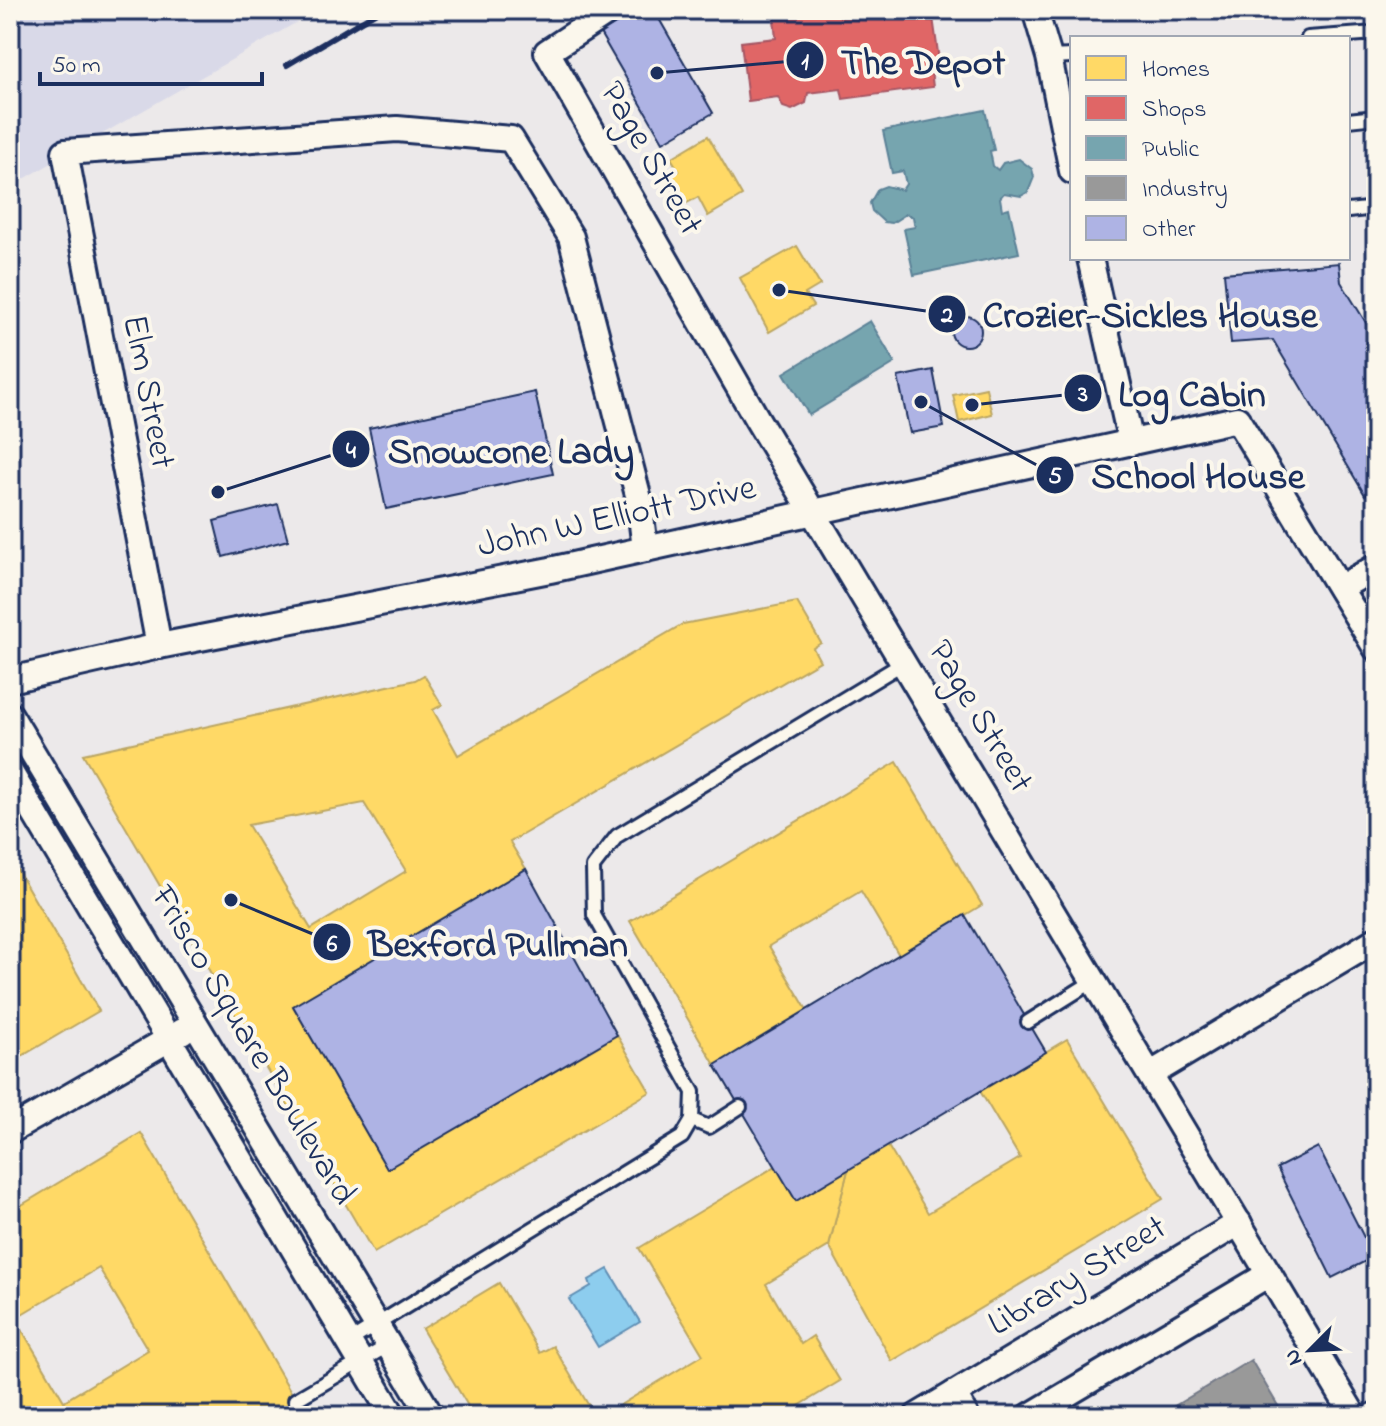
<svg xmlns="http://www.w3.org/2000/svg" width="1386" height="1426" font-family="'Indie Flower',sans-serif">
<rect width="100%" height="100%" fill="#ece9ea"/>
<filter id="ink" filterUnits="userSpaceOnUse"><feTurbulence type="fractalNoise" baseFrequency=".0125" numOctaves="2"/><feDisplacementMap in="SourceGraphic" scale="16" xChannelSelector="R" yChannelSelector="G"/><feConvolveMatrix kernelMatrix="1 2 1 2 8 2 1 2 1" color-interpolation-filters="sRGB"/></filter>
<g filter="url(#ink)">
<polygon fill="#d9d9e8" points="10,10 318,10 10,187"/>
<polygon fill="#8dcdee" stroke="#5f8eb4" stroke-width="2" points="608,1269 640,1322 598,1347 569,1299 591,1286 589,1280"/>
<g fill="#ffd966" stroke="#bba664" stroke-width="2" fill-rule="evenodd">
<polygon points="708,136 742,196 708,216 698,197 687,203 671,176 679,171 671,158"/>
<polygon points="797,246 820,285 805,294 813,306 769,332 740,278"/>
<polygon points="986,388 992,414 959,422 953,395"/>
<path d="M797 602 821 643 813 648 820 661 510 842 526 869 293 1006 387 1169 617 1035 650 1092 374 1253 83 754 415 680 424 675 442 705 433 710 458 755 683 624ZM364 803 406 871 311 929 248 825Z"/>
<polygon points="897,762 982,905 899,955 861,891 769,946 807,1010 715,1065 630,921"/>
<polygon points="10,857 99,1011 10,1063"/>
<polygon points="1067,1039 1163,1199 892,1361 829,1246 848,1170 888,1146 928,1213 1020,1158 980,1091"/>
<path d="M141 1133 305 1416H10V1212ZM99 1268 148 1350 64 1401 15 1318Z"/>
<polygon points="776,1166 796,1201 848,1170 829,1246 766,1284 801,1344 813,1336 840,1381 782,1416 602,1416 703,1355 639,1248"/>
<polygon points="499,1283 540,1353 553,1346 595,1416 474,1416 422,1329"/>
</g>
<polygon fill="#e06666" stroke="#a55664" stroke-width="2" points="773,10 932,10 939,60 930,62 933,87 843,99 841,89 808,93 806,103 792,110 783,107 778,97 748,101 741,42 776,38"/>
<g fill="#76a5af" stroke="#5b8297" stroke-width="2">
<polygon points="985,110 994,150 990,151 993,166 998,170 1003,163 1019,159 1032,169 1034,177 1028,192 1021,196 1004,193 1000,198 1002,210 1009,208 1019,253 914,275 904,229 915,227 913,217 906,214 892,223 884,222 872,211 870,203 878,189 886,186 902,190 906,184 903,171 892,173 883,131"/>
<polygon points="870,321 895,363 809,415 784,373"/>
</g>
<polygon fill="#999" stroke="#737987" stroke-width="2" points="1251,1360 1284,1416 1158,1416"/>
<g fill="#aeb3e4" stroke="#1b2f5e" stroke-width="2">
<polygon points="640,10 654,10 713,113 663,142 600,33"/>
<polygon points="1339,263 1341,282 1376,339 1376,488 1365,495 1273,340 1231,343 1224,273"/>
<circle cx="966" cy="331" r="15"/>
<polygon points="933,370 944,427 910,433 898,377"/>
<polygon points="535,392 553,474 386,509 369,428"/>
<polygon points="278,504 288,540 223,557 214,521"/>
<polygon points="526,869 617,1035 387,1169 293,1006"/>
<polygon points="965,915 1046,1052 796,1201 715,1065"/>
<polygon points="1318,1147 1374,1257 1332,1278 1277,1168"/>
</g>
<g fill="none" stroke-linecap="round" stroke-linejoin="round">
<g stroke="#1b2f5e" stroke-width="18">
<g id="lane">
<polyline points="1308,38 1376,33"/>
<polyline points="1049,57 1072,56"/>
<polyline points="1348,120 1376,117"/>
<polyline points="1348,211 1376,208"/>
<polyline points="1028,1022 1095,980"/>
<polyline points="692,1120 709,1127 740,1107"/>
<polyline points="350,1341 682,1137 692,1120 693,1092 594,915 593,867 617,836 905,662"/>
<polyline points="295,1400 389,1345"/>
</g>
</g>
<g stroke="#1b2f5e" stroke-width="30">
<g id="street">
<polyline points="611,10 547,52 757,419 1354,1416"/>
<polyline points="1035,10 1049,57 1072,171"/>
<polyline points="1090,258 1131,443"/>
<polyline points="1340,588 1376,567"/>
<polyline points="159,646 65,152 397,129 511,139 571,237 639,499 645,549"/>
<polyline points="10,680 159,646 550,570 1237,419 1376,648"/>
<polyline points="10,715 431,1416"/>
<polyline points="10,772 393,1416"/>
<polyline points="1151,1074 1376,940"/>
<polyline points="10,1131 183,1031"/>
<polyline points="954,1394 966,1416"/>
<polyline points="917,1416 1239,1223"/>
<polyline points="1030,1416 1269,1274"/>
<polyline points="1374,1416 1376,1415"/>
</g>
</g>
<use href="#lane" stroke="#fbf7ec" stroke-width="12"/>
<use href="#street" stroke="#fbf7ec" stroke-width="24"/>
<polyline stroke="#1b2f5e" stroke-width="6" points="287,65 380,10"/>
</g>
</g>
<g text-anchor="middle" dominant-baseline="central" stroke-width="8" stroke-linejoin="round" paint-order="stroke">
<g font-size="36" fill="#1b2f5e" stroke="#fbf7ec">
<text transform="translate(650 159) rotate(60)">Page Street</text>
<text transform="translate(147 392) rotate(79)">Elm Street</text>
<text transform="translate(617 518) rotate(-12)">John W Elliott Drive</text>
<text transform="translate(979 717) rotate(59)">Page Street</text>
<text transform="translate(252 1046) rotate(59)">Frisco Square Boulevard</text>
<text transform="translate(1078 1277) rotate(-31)">Library Street</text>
</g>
</g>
<path fill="none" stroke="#1b2f5e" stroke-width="3" d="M657 73L805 60M779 290L947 314M972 405L1083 393M218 492L351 449M921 402L1055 475M231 900L332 942"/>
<g fill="#1b2f5e" stroke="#fbf7ec" stroke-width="3">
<circle cx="657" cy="73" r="8"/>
<circle cx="779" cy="290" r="8"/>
<circle cx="972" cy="405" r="8"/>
<circle cx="218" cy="492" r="8"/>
<circle cx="921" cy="402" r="8"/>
<circle cx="231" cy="900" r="8"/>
<circle cx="805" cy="60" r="20"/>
<circle cx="947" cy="314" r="20"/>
<circle cx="1083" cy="393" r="20"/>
<circle cx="351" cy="449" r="20"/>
<circle cx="1055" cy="475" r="20"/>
<circle cx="332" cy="942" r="20"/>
</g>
<g font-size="24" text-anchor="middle" font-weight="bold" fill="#fff">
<text x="805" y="69">1</text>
<text x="947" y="322">2</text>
<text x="1083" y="401">3</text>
<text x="351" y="458">4</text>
<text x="1055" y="483">5</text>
<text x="332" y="951">6</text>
</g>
<g font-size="38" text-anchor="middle" font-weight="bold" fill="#1b2f5e" stroke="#fbf7ec" stroke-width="8" stroke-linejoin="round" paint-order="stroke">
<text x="923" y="74">The Depot</text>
<text x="1150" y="327">Crozier-Sickles House</text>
<text x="1192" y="406">Log Cabin</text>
<text x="511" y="463">Snowcone Lady</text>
<text x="1198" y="488">School House</text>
<text x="498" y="956">Bexford Pullman</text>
</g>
<rect width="1386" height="1426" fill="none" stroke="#fbf7ec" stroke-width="40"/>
<rect x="20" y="20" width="1346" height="1386" fill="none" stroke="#1b2f5e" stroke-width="3" filter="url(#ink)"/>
<rect x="1070" y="36" width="280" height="224" fill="#fbf7ec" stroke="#a1a7b3" stroke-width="2"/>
<rect x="1086" y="56" width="40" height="24" fill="#ffd966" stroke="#a1a7b3" stroke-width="2"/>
<text x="1142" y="76" font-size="24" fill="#1b2f5e">Homes</text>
<rect x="1086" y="96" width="40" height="24" fill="#e06666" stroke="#a1a7b3" stroke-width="2"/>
<text x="1142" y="116" font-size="24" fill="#1b2f5e">Shops</text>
<rect x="1086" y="136" width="40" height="24" fill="#76a5af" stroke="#a1a7b3" stroke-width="2"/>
<text x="1142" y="156" font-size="24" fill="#1b2f5e">Public</text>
<rect x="1086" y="176" width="40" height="24" fill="#999999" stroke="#a1a7b3" stroke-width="2"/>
<text x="1142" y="196" font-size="24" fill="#1b2f5e">Industry</text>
<rect x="1086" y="216" width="40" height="24" fill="#aeb3e4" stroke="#a1a7b3" stroke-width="2"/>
<text x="1142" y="236" font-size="24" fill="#1b2f5e">Other</text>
<g transform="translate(1310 1350) rotate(246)" stroke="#fbf7ec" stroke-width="6" paint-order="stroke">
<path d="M0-6L14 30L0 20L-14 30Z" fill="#1b2f5e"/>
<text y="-12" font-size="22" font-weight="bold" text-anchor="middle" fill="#1b2f5e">N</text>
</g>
<path d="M40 72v12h222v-12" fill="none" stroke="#1b2f5e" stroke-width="4"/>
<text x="52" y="72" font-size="24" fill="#1b2f5e" stroke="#fbf7ec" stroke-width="6" paint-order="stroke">50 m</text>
</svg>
